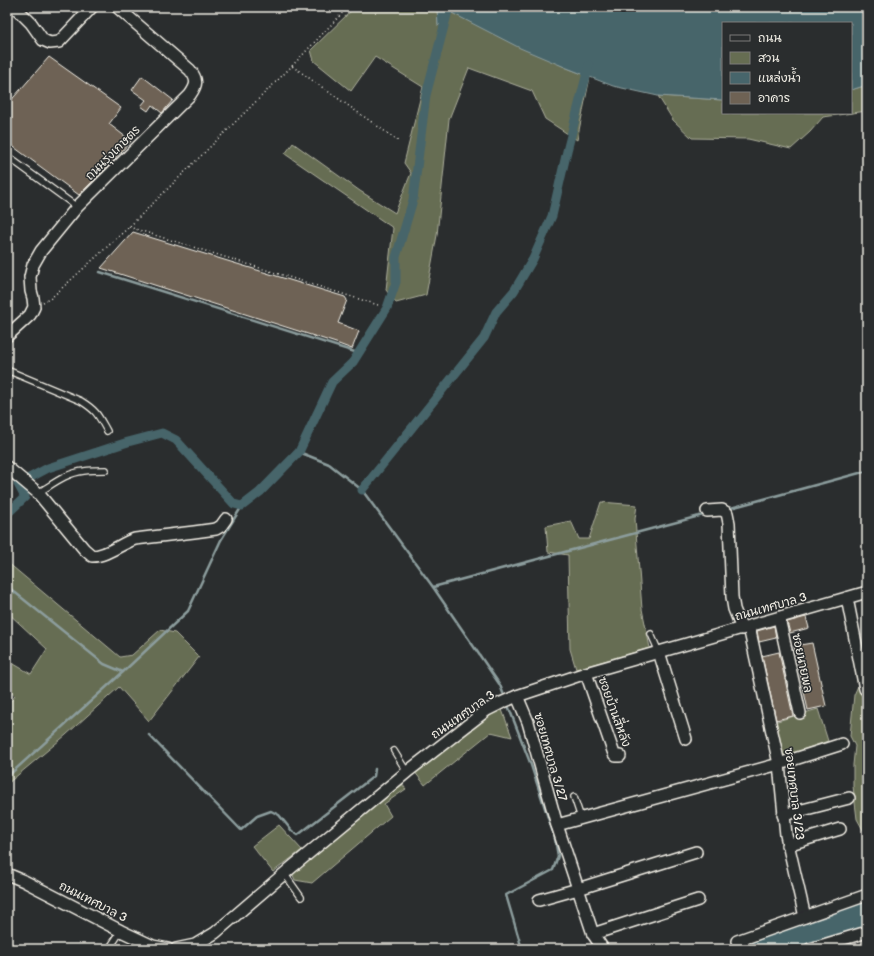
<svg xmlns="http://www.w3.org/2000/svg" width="874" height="956" font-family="'Balsamiq Sans','Playpen Sans Thai',sans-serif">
<rect width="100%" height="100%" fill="#2a2d2e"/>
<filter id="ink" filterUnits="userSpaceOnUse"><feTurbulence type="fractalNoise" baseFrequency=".025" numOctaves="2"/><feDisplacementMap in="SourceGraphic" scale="8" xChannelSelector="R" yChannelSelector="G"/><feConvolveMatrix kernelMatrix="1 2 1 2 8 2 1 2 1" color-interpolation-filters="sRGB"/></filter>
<g filter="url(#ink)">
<g fill="#666d52" stroke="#adaf9d">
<polygon points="353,7 437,7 438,25 443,21 452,13 567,68 590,77 577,140 545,119 532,91 469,68 449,119 437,235 426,295 396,303 386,290 393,228 285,154 293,143 360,191 395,213 411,173 404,163 423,87 375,57 351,91 314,61 311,50 353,9"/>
<polygon points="867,85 867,111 823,117 810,132 791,149 748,139 692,138 673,120 658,96 723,100 723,113 851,113 851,90"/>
<polygon points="601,502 637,505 635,519 642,609 650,648 576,669 570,649 568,555 548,552 546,526 571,521 579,539 589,539"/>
<polygon points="7,562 120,657 132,655 160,630 175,633 199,657 149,721 119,687 66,735 7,784 7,706 15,696 7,689 7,660 31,674 47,649 7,612"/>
<polygon points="855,669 867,673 867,837 857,819 853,786 853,765 855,746 850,736 854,695 858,686"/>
<polygon points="501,707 512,737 491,732 425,785 414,771 474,726"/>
<polygon points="818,709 828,741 782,757 774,722"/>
<polygon points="401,783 406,789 384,804 391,816 312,883 295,880 292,873"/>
<polygon points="279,825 302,850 273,872 252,846"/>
</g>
<g fill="#47656b" stroke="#8c9d9d">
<polygon points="437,7 867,7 867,85 851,90 851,23 723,23 723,100 658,96 613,86 567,68 520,48 452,13 438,26"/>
<polygon points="867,898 867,927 798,949 722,949 832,915 846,905"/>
</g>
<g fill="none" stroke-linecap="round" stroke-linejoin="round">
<g stroke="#8c9d9d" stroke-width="2.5">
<polyline points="100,272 358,353"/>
<polyline points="299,452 329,464 362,490 433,587 500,685 503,693"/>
<polyline points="7,475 18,484"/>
<polyline points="727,509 867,471"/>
<polyline points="7,586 104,664 123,672 188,611 221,540 242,506"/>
<polyline points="433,587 707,514"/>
<polyline points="509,708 531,765 555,839 558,856 553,870 506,895 522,949"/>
<polyline points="149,735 241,830 257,816 271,811 279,815 292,831 298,835 374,776 375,769"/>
<polyline points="7,777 123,672"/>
</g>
<g stroke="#47656b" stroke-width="9">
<polyline points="362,490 484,338 496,312 514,291 533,259 552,216 567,151 589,65"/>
<polyline points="7,514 25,497 18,484 48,468 128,442 162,433 176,440 234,504 242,506 260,492 299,452 332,382 353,362 387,308 396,282 396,257 413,200 426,95 449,7"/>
</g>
</g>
<g fill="#6e6254" stroke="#f4f1e8">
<polygon points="49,57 121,108 109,124 131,141 111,163 79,195 7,142 7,105"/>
<polygon points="142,76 173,100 162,113 152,105 148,111 141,106 146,100 132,90"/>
<polygon points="133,232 345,297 347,300 338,323 359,331 352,349 336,343 101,268"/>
<polygon points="806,617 809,628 790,633 787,622"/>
<polygon points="774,626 776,638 759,642 757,631"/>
<polygon points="812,643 826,706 808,710 794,646"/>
<polygon points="779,652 793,716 776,720 762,656"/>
</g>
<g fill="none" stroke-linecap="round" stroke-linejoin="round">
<g stroke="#f4f1e8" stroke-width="8">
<g id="lane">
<polyline points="7,8 8,7"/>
<polyline points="7,156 77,207"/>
<path d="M7 370 81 401C97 411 98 415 107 431"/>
<path d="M38 493C53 484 66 473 84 471 91 470 99 470 106 470"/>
<polyline points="651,634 659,652"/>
<polyline points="394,751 407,772"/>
<polyline points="574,797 581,818"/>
<polyline points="284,873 301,897"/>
<polyline points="109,949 121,931"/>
</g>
</g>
<g stroke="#f4f1e8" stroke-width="14">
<g id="street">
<polyline points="15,7 31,23 43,40 50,43 59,42 92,7"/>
<path d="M7 336 30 315 34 307 33 298 31 291 30 277 33 265 41 251 77 207 190 95C197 85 198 80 190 70L117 7"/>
<path d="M7 467 38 493 84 549 92 556C107 556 120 544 135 539L194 532 216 529 221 526 226 519"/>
<polyline points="707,511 722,510 727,513 729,523 732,597 734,609 742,629"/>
<polyline points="847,598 865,689"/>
<polyline points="779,618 800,713"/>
<polyline points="749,627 779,764 786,835 805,917"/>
<polyline points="659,652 686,739"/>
<polyline points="586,673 614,754 616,756 620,756"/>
<polyline points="517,696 528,722 557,825 593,934 603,949"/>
<polyline points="783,815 849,798"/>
<polyline points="557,825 779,764 842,744"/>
<polyline points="787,845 840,829"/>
<polyline points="7,874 24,881 121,931 153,946 168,949"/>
<polyline points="539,900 578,889 696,852"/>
<polyline points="593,934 698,900"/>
<polyline points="737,941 867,895"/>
<polyline points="176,949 195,945 215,933 292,867 407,772 487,710 501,703 517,696 586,673 867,592"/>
<polyline points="810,949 867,932"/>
</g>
</g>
<g stroke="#f4f1e8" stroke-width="1.5" stroke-dasharray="1 3" stroke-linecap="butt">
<polyline points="292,66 348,7"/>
<polyline points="129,227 378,305"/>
<polyline points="43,302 50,299 129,227 292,66 400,142"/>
</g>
<use href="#lane" stroke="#2a2d2e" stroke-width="5.5"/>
<use href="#street" stroke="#2a2d2e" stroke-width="11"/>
</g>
</g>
<g text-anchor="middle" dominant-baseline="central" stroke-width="3" stroke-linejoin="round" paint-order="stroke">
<g font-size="12" fill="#f4f1e8" stroke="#2a2d2e">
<text transform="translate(113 153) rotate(-45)">ถนนรุ่งเกษตร</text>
<text transform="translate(771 607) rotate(-16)">ถนนเทศบาล 3</text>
<text transform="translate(802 663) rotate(78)">ซอยนายพล</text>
<text transform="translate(614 712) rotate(70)">ซอยบ้านสี่หลัง</text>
<text transform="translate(463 715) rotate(-35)">ถนนเทศบาล 3</text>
<text transform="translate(550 757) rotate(74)">ซอยเทศบาล 3/27</text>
<text transform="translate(794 794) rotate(83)">ซอยเทศบาล 3/23</text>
<text transform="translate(93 902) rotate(27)">ถนนเทศบาล 3</text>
</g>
</g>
<rect width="874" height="956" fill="none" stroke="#2a2d2e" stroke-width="24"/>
<rect x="12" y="12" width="850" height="932" fill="none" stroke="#f4f1e8" stroke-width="1.5" filter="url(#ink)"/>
<rect x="722" y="22" width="130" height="92" fill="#2a2d2e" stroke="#7b7b78"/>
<rect x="730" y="35" width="20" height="6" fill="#2a2d2e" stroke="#7b7b78"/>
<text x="758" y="42" font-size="12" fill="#f4f1e8">ถนน</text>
<rect x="730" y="52" width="20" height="12" fill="#666d52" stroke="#7b7b78"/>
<text x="758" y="62" font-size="12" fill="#f4f1e8">สวน</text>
<rect x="730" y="72" width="20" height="12" fill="#47656b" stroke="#7b7b78"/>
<text x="758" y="82" font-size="12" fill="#f4f1e8">แหล่งน้ำ</text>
<rect x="730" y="92" width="20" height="12" fill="#6e6254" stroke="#7b7b78"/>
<text x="758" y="102" font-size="12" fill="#f4f1e8">อาคาร</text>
</svg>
